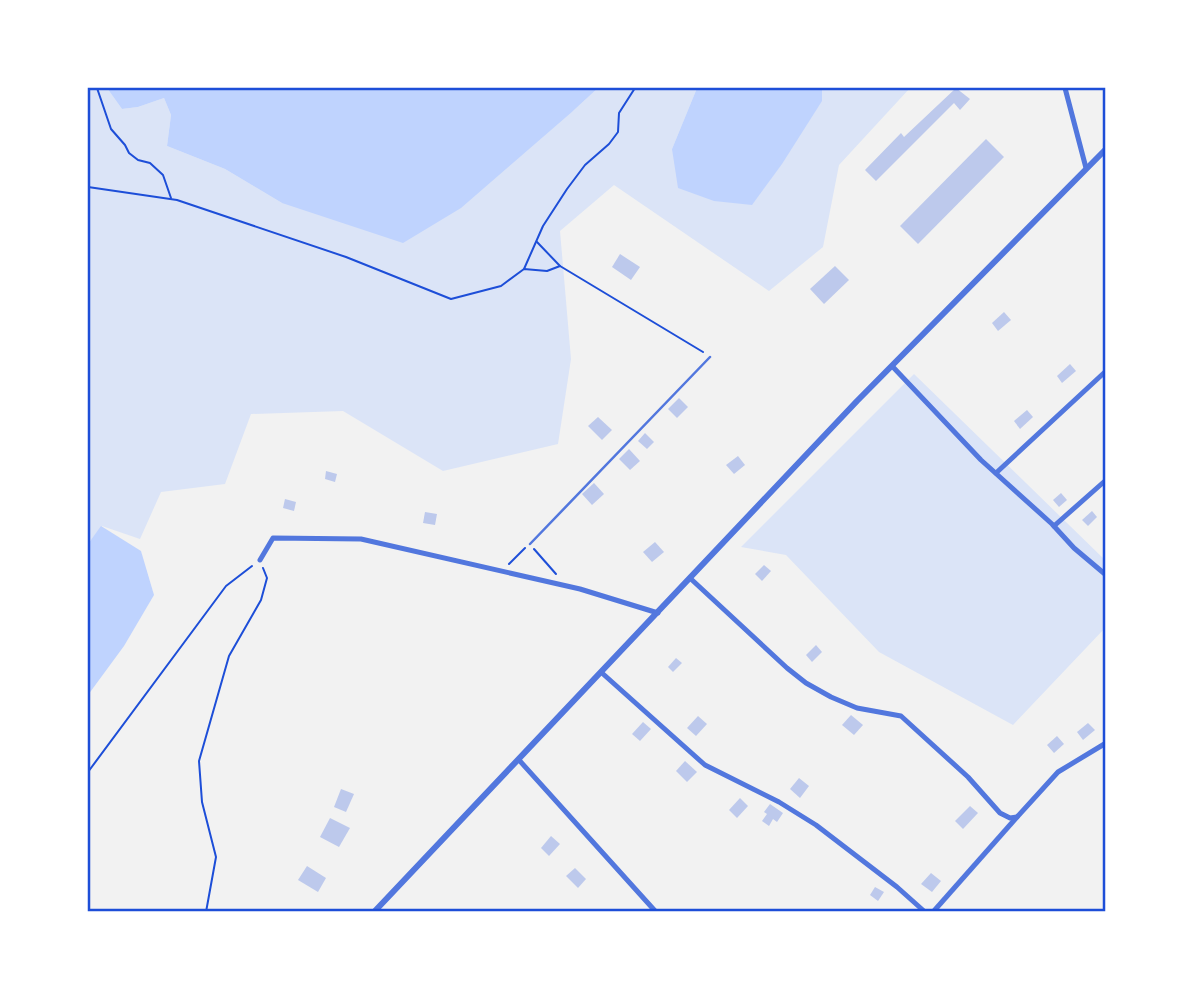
<svg xmlns="http://www.w3.org/2000/svg" width="1193" height="999" font-family="'Work Sans',sans-serif">
<rect width="100%" height="100%" fill="#f2f2f2"/>
<g fill="#dbe4f7">
<polygon points="88,88 107,88 122,109 138,107 164,98 171,115 167,146 225,169 282,203 573,111 598,88 697,88 672,149 822,101 822,88 910,88 839,165 823,247 769,291 614,185 560,231 571,359 558,444 443,471 343,411 251,414 225,484 161,492 140,539 102,526 88,544"/>
<polygon points="914,374 1105,560 1105,628 1013,725 879,652 786,555 741,547"/>
</g>
<g fill="#bfd3fe">
<polygon points="107,88 598,88 573,111 461,208 403,243 282,203 225,169 167,146 171,115 164,98 138,107 122,109"/>
<polygon points="697,88 822,88 822,101 782,164 752,205 714,201 678,188 672,149"/>
<polygon points="101,526 141,551 154,595 124,646 88,695 88,544"/>
</g>
<g fill="#bdc9ec">
<polygon points="956,88 970,99 960,110 954,103 876,181 865,170 901,133 904,137"/>
<polygon points="986,139 1004,157 918,244 900,226"/>
<polygon points="620,254 640,267 631,280 612,267"/>
<polygon points="835,266 849,280 824,304 810,289"/>
<polygon points="1004,312 1011,320 998,331 992,323"/>
<polygon points="1070,364 1076,371 1062,383 1057,376"/>
<polygon points="679,398 688,407 677,418 668,409"/>
<polygon points="1027,410 1033,417 1020,429 1014,421"/>
<polygon points="598,417 612,430 602,440 588,426"/>
<polygon points="645,433 654,442 647,449 638,441"/>
<polygon points="629,449 640,461 630,470 619,459"/>
<polygon points="738,456 745,465 734,474 726,465"/>
<polygon points="326,471 337,474 335,482 325,479"/>
<polygon points="594,483 604,494 592,505 582,494"/>
<polygon points="1061,493 1067,500 1059,507 1053,500"/>
<polygon points="285,499 296,502 294,511 283,508"/>
<polygon points="1092,511 1097,517 1088,526 1082,520"/>
<polygon points="425,512 437,514 435,525 423,523"/>
<polygon points="655,542 664,552 652,562 643,552"/>
<polygon points="764,565 771,571 762,581 755,574"/>
<polygon points="816,645 822,652 812,662 806,655"/>
<polygon points="676,658 682,663 673,672 668,667"/>
<polygon points="851,715 863,725 854,735 842,725"/>
<polygon points="698,716 707,724 696,736 687,728"/>
<polygon points="643,722 651,729 640,741 632,734"/>
<polygon points="1088,723 1095,730 1083,740 1077,732"/>
<polygon points="1057,736 1064,744 1054,753 1047,745"/>
<polygon points="685,761 697,772 687,782 676,771"/>
<polygon points="799,778 809,786 800,798 790,789"/>
<polygon points="341,789 354,794 346,812 334,807"/>
<polygon points="740,798 748,806 737,818 729,810"/>
<polygon points="770,804 783,813 777,822 773,819 769,826 762,821 767,814 764,812"/>
<polygon points="970,806 978,813 963,829 955,821"/>
<polygon points="330,818 350,828 339,847 320,837"/>
<polygon points="551,836 560,844 549,856 541,848"/>
<polygon points="307,866 326,878 318,892 298,880"/>
<polygon points="575,868 586,879 578,888 566,876"/>
<polygon points="931,873 941,881 932,892 921,884"/>
<polygon points="875,887 884,892 878,901 870,895"/>
</g>
<g fill="none" stroke-linecap="round" stroke-linejoin="round">
<g stroke="#1d4ed8" stroke-width="2">
<polyline points="97,88 111,129 125,145 129,153 138,160 150,163 163,175 171,198"/>
<polyline points="88,187 177,200 346,257 451,299 501,286 524,269 547,271 560,266 703,352"/>
<polyline points="537,242 560,266"/>
<polyline points="524,269 543,226 567,189 585,165 609,144 618,132 619,113 635,88"/>
<polyline points="534,549 556,574"/>
<polyline points="509,564 525,548"/>
<polyline points="88,772 226,586 252,566"/>
<polyline points="206,912 216,857 202,802 199,761 229,656 261,600 267,578 263,568"/>
</g>
<polyline stroke="#5277de" stroke-width="2.5" points="530,544 710,357"/>
<g stroke="#5277de" stroke-width="5">
<polyline points="1065,88 1086,168"/>
<polyline points="892,366 981,460 1052,524 1074,548 1106,575"/>
<polyline points="996,473 1106,371"/>
<polyline points="1054,526 1106,480"/>
<polyline points="260,560 273,538 361,539 580,589 658,613"/>
<polyline points="691,579 787,668 806,683 831,697 857,708 901,716 968,777 1000,813 1010,818 1017,817 1058,772 1106,743"/>
<polyline points="602,673 705,765 779,802 816,825 897,887 925,912"/>
<polyline points="519,760 656,912"/>
<polyline points="933,912 1017,817"/>
</g>
<polyline stroke="#5277de" stroke-width="6" points="374,912 857,401 1106,149"/>
</g>
<rect width="1193" height="999" fill="none" stroke="#ffffff" stroke-width="178"/>
<rect x="89" y="89" width="1015" height="821" fill="none" stroke="#1d4ed8" stroke-width="2.5"/>
</svg>
